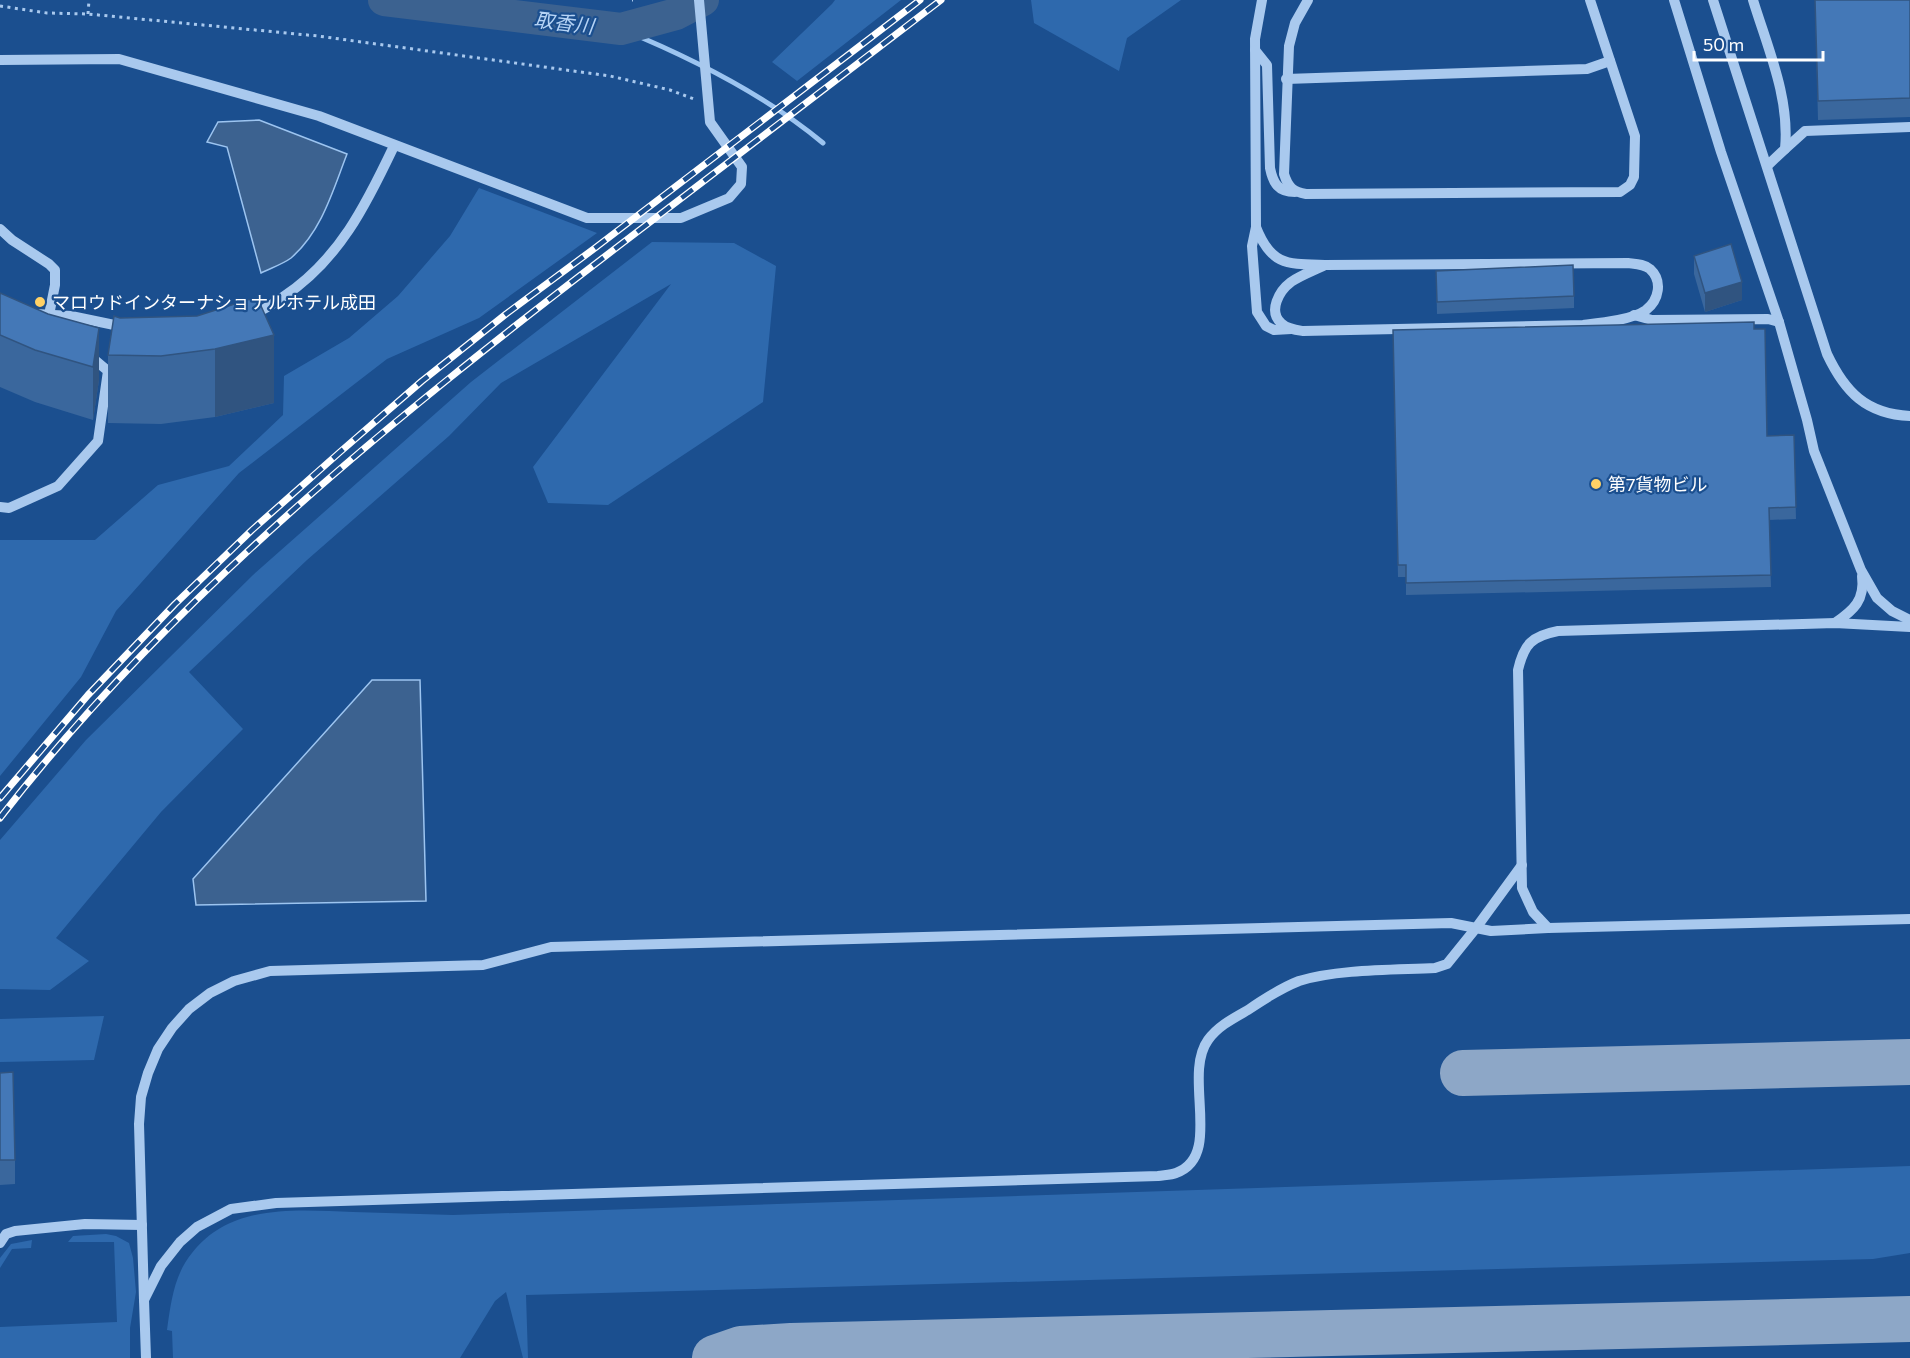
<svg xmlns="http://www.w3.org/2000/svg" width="1910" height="1358" font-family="Commissioner,'Noto Sans JP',sans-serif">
<rect width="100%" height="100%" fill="#1b4f8f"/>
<g fill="#2e69ad">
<polygon points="835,0 901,0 797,81 772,62 832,4"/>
<polygon points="1031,0 1181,0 1127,38 1119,71 1034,23"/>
<polygon points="479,188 597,233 479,318 387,359 239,473 116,611 81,677 0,776 0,540 95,540 158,485 229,466 283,415 284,376 349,338 398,296 450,236"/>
<polygon points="652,242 734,243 776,266 763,402 608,505 548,503 533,467 671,284 501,383 449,436 307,560 189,672 243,729 161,812 56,938 89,961 50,990 0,989 0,840 86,740 253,575 471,382"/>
<polygon points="104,1016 94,1060 0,1062 0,1019"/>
<path d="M1910 1166V1253L1873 1259 526 1295 528 1358H523L522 1354 506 1292 495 1301 460 1358H173L172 1331 167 1330C171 1302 174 1275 192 1253 231 1203 297 1210 353 1212 386 1213 420 1214 453 1215Z"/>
<polygon points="106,1234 116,1236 129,1243 133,1258 136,1292 130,1328 130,1358 0,1358 0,1327 117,1322 114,1242 68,1242 73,1236"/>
<polygon points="32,1240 31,1248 12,1249 0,1268 0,1258 11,1244"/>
</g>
<g fill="#3c6290" stroke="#9cc4f0" stroke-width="1.5">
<path d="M259 120 347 154C333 190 322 231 291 258 283 264 271 268 261 273L227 147 207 142 218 122Z"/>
<polygon points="372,680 420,680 426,901 196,905 193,879"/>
</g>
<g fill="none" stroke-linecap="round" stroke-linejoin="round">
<path stroke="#9cc4f0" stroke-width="5" d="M621 29C692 58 764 94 823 143"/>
<polyline stroke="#3c6290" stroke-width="32" points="384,0 621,29 676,14 703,0"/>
<g stroke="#8da7c7" stroke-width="46">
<polyline points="1463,1073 1910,1062"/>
<polyline points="715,1358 741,1349 791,1346 1910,1319"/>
</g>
<g stroke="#a9c9ee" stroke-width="3" stroke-dasharray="3 4.5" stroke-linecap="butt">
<polyline points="632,0 633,0"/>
<polyline points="0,6 47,13 88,14 318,36 610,76 670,90 694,99"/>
<polyline points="88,14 89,0"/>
</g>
<g stroke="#a9c9ee" stroke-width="10">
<polyline points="1262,0 1255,39 1256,227 1252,246 1257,312 1266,326 1274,330 1291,329"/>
<path d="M1308 0 1295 23 1289 46 1284 174C1288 187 1293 192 1306 194L1620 192 1630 185 1634 177 1635 136 1590 0"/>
<polyline points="1674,0 1721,152 1779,322 1807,420 1814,451 1861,570 1877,598 1892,611 1910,620"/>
<path d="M1713 0 1827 354C1845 392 1866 414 1910 416"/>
<path d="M1753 0C1768 49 1790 98 1785 149L1767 166"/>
<path d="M1255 50 1267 65 1270 168C1273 183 1278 192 1295 192"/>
<polyline points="0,60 119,59 319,116 587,218 681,218 729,198 741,184 742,167 710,122 699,0"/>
<polyline points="1286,79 1587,69 1610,61"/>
<polyline points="1785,149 1805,131 1910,127"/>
<path d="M1256 227C1271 266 1288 264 1325 265L1628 263C1636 264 1644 264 1650 269 1663 281 1659 300 1646 310 1632 320 1600 323 1583 325L1303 331C1296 330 1287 329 1281 323 1268 311 1279 291 1291 282 1301 275 1313 271 1325 265"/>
<polyline points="0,229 12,240 49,264 55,270 55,285 49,315 52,319"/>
<polyline points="36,314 71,316 124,327"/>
<path d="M251 315C263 311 273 304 283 297 339 260 366 205 394 146"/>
<polyline points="1634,315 1652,320 1768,319 1779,322"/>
<polyline points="0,507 9,508 58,486 98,441 108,371 89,355"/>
<path d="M1835 623C1854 610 1865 600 1862 576"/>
<path d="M1910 627 1835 623 1558 631C1532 636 1524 644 1518 670L1522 888 1533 912 1548 928 1910 919"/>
<polyline points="0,1243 6,1234 15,1231 85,1224 142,1225"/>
<polyline points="144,1300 139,1124 141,1097 148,1073 158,1049 172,1028 189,1009 210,993 234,981 270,971 483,965 551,947 1451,923 1476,928 1522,865"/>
<path d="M146 1358 144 1300 161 1266 180 1242 197 1227 231 1209 276 1203 1158 1176C1164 1175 1171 1175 1176 1173 1224 1156 1182 1076 1208 1040 1218 1026 1234 1018 1248 1010 1264 999 1281 988 1299 981 1337 969 1395 970 1435 968L1447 964 1476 928 1491 931 1548 928"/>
</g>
<g stroke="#fff" stroke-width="7">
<g id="rail">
<polyline points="0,798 88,695 175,604 252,530 340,452 422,381 506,314 595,248 920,0"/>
<path d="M0 818C171 597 396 416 616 248 725 165 833 82 941 0"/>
</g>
</g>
<use href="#rail" stroke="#1b4f8f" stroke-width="4.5" stroke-dasharray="14" stroke-linecap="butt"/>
</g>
<g fill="#3a679d">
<polygon points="1815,0 1910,0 1910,117 1818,120"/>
<polygon points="1694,256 1742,300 1705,312 1694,274"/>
<polygon points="1436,271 1574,296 1574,308 1437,314"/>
<polygon points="0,293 48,314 99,328 99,380 93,420 35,402 0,387"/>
<polygon points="197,316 274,403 215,417 161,424 108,423 108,355 120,318"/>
<polygon points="1754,329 1767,436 1794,435 1796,519 1769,520 1771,587 1406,595 1406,577 1398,577 1393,330"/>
<polygon points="0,1073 15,1160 15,1184 0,1185"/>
</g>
<g fill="#305480">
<polygon points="1742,282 1742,300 1705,312 1705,293"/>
<polygon points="99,328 99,380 93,420 93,367"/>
<polygon points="274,335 274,403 215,417 215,349"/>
</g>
<g fill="#4478b7" stroke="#305480" stroke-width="1.5">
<polygon points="1815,0 1910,0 1910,98 1818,101"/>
<polygon points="1731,244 1742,282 1705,293 1694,256"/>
<polygon points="1573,265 1574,296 1437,302 1436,271"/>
<polygon points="0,293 48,314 99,328 93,367 35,350 0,335"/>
<polygon points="257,297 274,335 215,349 161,356 108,355 114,316 120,318 197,316"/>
<polygon points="1754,322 1754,329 1765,329 1767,436 1794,435 1796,507 1769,508 1771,575 1406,583 1406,565 1398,565 1393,330"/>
<polygon points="13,1072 15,1160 0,1160 0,1073"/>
</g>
<g fill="#ffd166" stroke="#1b4f8f" stroke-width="2">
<circle cx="40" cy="302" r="6"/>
<circle cx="1596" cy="484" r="6"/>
</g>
<g text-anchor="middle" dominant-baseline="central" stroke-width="4.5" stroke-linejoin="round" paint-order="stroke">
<g font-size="18" fill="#fff" stroke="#1b4f8f" text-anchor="start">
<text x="52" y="302">マロウドインターナショナルホテル成田</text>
<text x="1608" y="484">第7貨物ビル</text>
</g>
<g font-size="20" font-style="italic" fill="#b5d3f5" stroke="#1b4f8f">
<text transform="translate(564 22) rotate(7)">取香川</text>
</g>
</g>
<path d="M1694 51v9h129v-9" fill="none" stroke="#ffffff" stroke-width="3"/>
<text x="1703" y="51" font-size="18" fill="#ffffff" stroke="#1b4f8f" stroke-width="4.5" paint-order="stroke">50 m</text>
</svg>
